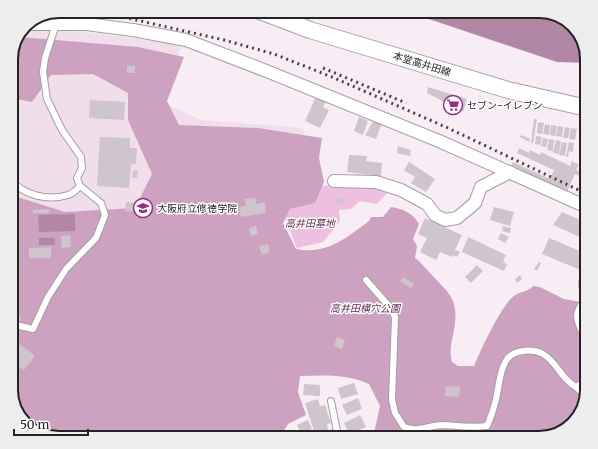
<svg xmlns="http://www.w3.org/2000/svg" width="598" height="449" font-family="Merriweather,'Noto Sans JP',serif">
<rect width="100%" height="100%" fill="#f8edf5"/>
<polygon fill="#f0deea" points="24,29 64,30 168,42 181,48 161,102 202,120 303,128 312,185 11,383 11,56"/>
<polygon fill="#ecc0de" points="375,184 390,190 377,204 360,201 351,209 339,210 340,221 323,242 297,248 279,205 319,186"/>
<path fill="#cda2c0" d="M20 37 138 47 184 57 167 101 179 125 258 128 322 138 319 158 324 182 315 203 290 209 283 223 296 249C327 255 346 238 369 221L371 217H383L391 207C403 209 413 213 419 224L413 239 417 246 415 258C421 262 424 267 430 273 445 290 458 296 455 322 454 338 448 345 452 362L458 366H474C480 351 502 304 514 296 520 291 528 292 533 286L540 287 564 299 580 302 584 308 587 322V390L577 419 539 438H373L380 406 369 384C348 374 324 375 300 376L298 392 306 415 288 424 279 438H59L30 428 11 393V195L65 212 135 208 152 174 128 120V93L93 74 51 75 32 102 11 98V56Z"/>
<g fill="#b187a5">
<polygon points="405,11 539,11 568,21 587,59 587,63 557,62"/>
<polygon points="75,214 75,231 39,232 38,215"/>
<rect x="39" y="238" width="16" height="7"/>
</g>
<g fill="#cfc5cc">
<rect x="127" y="66" width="8" height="7"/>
<polygon points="428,87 467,99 463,112 427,93"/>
<polygon points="316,97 326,101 323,107 329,110 320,128 305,121"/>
<polygon points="90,100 125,102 124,120 89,118"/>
<polygon points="359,117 368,121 363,135 354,131"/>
<polygon points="534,119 537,119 533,143 531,143"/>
<polygon points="374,120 382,123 376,139 365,135"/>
<polygon points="538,122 544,123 542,134 537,133"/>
<polygon points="545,124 550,125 549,135 543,134"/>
<polygon points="551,125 557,126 555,136 550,135"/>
<polygon points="558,126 563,127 562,137 556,136"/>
<polygon points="565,127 570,128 568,138 563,138"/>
<polygon points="571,128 577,129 575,140 569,139"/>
<polygon points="521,135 530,139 529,142 520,137"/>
<polygon points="536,136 542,137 540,145 535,144"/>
<polygon points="100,137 130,138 130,148 137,148 136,164 131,164 129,188 97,186"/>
<polygon points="543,138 548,139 546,147 541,146"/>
<polygon points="549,139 554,140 553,151 547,150"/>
<polygon points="556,140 561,141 559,154 553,153"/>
<polygon points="562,142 567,143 565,156 559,155"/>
<polygon points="569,142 574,143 573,152 569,151 568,157 566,157"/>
<polygon points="398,146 411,150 410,156 397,153"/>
<polygon points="519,148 529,153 530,150 540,155 541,152 570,166 572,161 579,165 576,170 587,175 587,179 575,174 566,194 521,173 522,170 511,165 513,162 550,179 554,170 517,153"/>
<polygon points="349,155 367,156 366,161 382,163 381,176 347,172"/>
<polygon points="409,162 435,179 426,192 411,183 415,177 404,170"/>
<polygon points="133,170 138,171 137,178 132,178"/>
<polygon points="255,198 256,204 265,202 266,213 241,217 239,207 246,206 245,199"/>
<rect x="337" y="198" width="7" height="6"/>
<polygon points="126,202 144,204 142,213 125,211"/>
<polygon points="494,207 514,212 510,226 490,220"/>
<polygon points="49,209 49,213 33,213 33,210"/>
<polygon points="562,212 587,223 587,240 553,225"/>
<polygon points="425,218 462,235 455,250 460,252 457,257 453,255 452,257 440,252 436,260 420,252 427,238 418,234"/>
<polygon points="256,226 258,234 251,236 249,228"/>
<polygon points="503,226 511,228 510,233 502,231"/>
<polygon points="501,233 509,237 505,243 498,239"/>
<polygon points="70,235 71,247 62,248 61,236"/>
<polygon points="468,237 506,255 503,262 507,264 504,271 462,252"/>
<polygon points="549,238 587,254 587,262 583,271 542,254"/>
<polygon points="268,244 270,252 262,255 259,246"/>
<polygon points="51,247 51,258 29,258 29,248"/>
<polygon points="539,262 541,263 537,271 534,269"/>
<polygon points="477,265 483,271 471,283 465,277"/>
<polygon points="520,275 522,279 517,283 515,279"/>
<polygon points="403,277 414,284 411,288 400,281"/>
<polygon points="11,278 18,296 11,298"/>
<polygon points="578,280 584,280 581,289 578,289"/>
<polygon points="20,315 21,320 15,321 14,317"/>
<polygon points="337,337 345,340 342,349 334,346"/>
<polygon points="17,342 35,356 24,370 11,361 11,343 14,345"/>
<polygon points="354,383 358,394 341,399 338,388"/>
<polygon points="304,384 320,385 320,396 303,395"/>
<polygon points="446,386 460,387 459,397 445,396"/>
<polygon points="358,398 362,409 347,415 342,405"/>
<polygon points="318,399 320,406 325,405 331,423 327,424 328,430 315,434 305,403"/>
<polygon points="360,415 366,427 349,434 344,423"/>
<polygon points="308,420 312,429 310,429 312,432 309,434 311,438 303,438 297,425"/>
<polygon points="358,432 362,438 346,438"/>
<polygon points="290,433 291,435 296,433 299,438 282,438"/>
<polygon points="445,436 458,437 458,438 438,438"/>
</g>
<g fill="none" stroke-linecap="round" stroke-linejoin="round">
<g stroke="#a79da4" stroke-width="8">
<g id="service">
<path d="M11 179C23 196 49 201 68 195 73 194 77 189 80 186"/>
<path d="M366 280 388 305 395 317 392 400 395 413 404 427C420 433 428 425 444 425 459 426 472 428 487 426 490 419 493 411 495 403 499 390 499 369 508 358 516 349 534 349 543 354 557 362 561 379 576 387L587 381"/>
<path d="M587 297C570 317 578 321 587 343"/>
<polyline points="11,324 33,329 48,297 66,269 96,238 105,215 101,203 80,186 77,178 82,168 81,157 62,130 47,99 43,72 45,58 56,24"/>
<polyline points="576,387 580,391 586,392"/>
<polyline points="331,401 337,431 340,438"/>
<polyline points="324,438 337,431"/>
</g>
</g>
<g stroke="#a79da4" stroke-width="14">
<g id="minor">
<polyline points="27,24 86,24 133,30 186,40 264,70 439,141 587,207"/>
<polyline points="56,24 59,11"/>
<polyline points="334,181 376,182 401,190 427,204 435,215 445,220 457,218 475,203 481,187 510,172"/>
</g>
</g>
<g stroke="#a79da4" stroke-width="18">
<polyline id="secondary" points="260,11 310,30 508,90 587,108"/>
</g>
<use href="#service" stroke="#fff" stroke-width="6"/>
<use href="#minor" stroke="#fff" stroke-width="12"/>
<use href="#secondary" stroke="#fff" stroke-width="16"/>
<g stroke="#464144" stroke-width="3" stroke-dasharray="2 4" stroke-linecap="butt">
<polyline points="58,11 119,16 224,40 274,54 332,77 448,128 587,194"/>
<polyline points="323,68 406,103"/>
</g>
</g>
<defs>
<g id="supermarket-ring" transform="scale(1)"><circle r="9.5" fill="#fff" stroke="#9d2985" stroke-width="1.5"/><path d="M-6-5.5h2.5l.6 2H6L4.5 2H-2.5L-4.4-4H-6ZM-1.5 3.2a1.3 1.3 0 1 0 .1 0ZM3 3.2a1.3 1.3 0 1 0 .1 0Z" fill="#9d2985"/></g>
<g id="school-ring" transform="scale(1)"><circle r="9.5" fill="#fff" stroke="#9d2985" stroke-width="1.5"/><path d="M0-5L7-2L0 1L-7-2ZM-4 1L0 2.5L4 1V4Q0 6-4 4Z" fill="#9d2985"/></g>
</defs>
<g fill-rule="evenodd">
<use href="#supermarket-ring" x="453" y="105"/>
<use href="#school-ring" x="143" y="208"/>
</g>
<g text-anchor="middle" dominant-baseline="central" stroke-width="3" stroke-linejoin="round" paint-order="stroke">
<g font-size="10" fill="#262224" stroke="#fff">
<text transform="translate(422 64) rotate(17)">本堂高井田線</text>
</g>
<g font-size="10" fill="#262224" stroke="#fff" text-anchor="start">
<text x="467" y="105">セブン-イレブン</text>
<text x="157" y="208">大阪府立修徳学院</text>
</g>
<g font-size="10" font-style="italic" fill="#602b53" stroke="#fff">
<text x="310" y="223">高井田墓地</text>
<text x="365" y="308">高井田横穴公園</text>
</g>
</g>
<path d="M0 0H598V449H0ZM59 18H539A41 41 0 0 1 580 59V390A41 41 0 0 1 539 431H59A41 41 0 0 1 18 390V59A41 41 0 0 1 59 18Z" fill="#eeeded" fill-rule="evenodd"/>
<path fill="none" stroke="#262224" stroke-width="2" d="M59 18H539A41 41 0 0 1 580 59V390A41 41 0 0 1 539 431H59A41 41 0 0 1 18 390V59A41 41 0 0 1 59 18Z"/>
<path d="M14 429v6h74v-6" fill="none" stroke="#262224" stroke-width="2"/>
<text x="20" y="429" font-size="12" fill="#262224" stroke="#ffffff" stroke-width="3" paint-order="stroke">50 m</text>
</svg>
